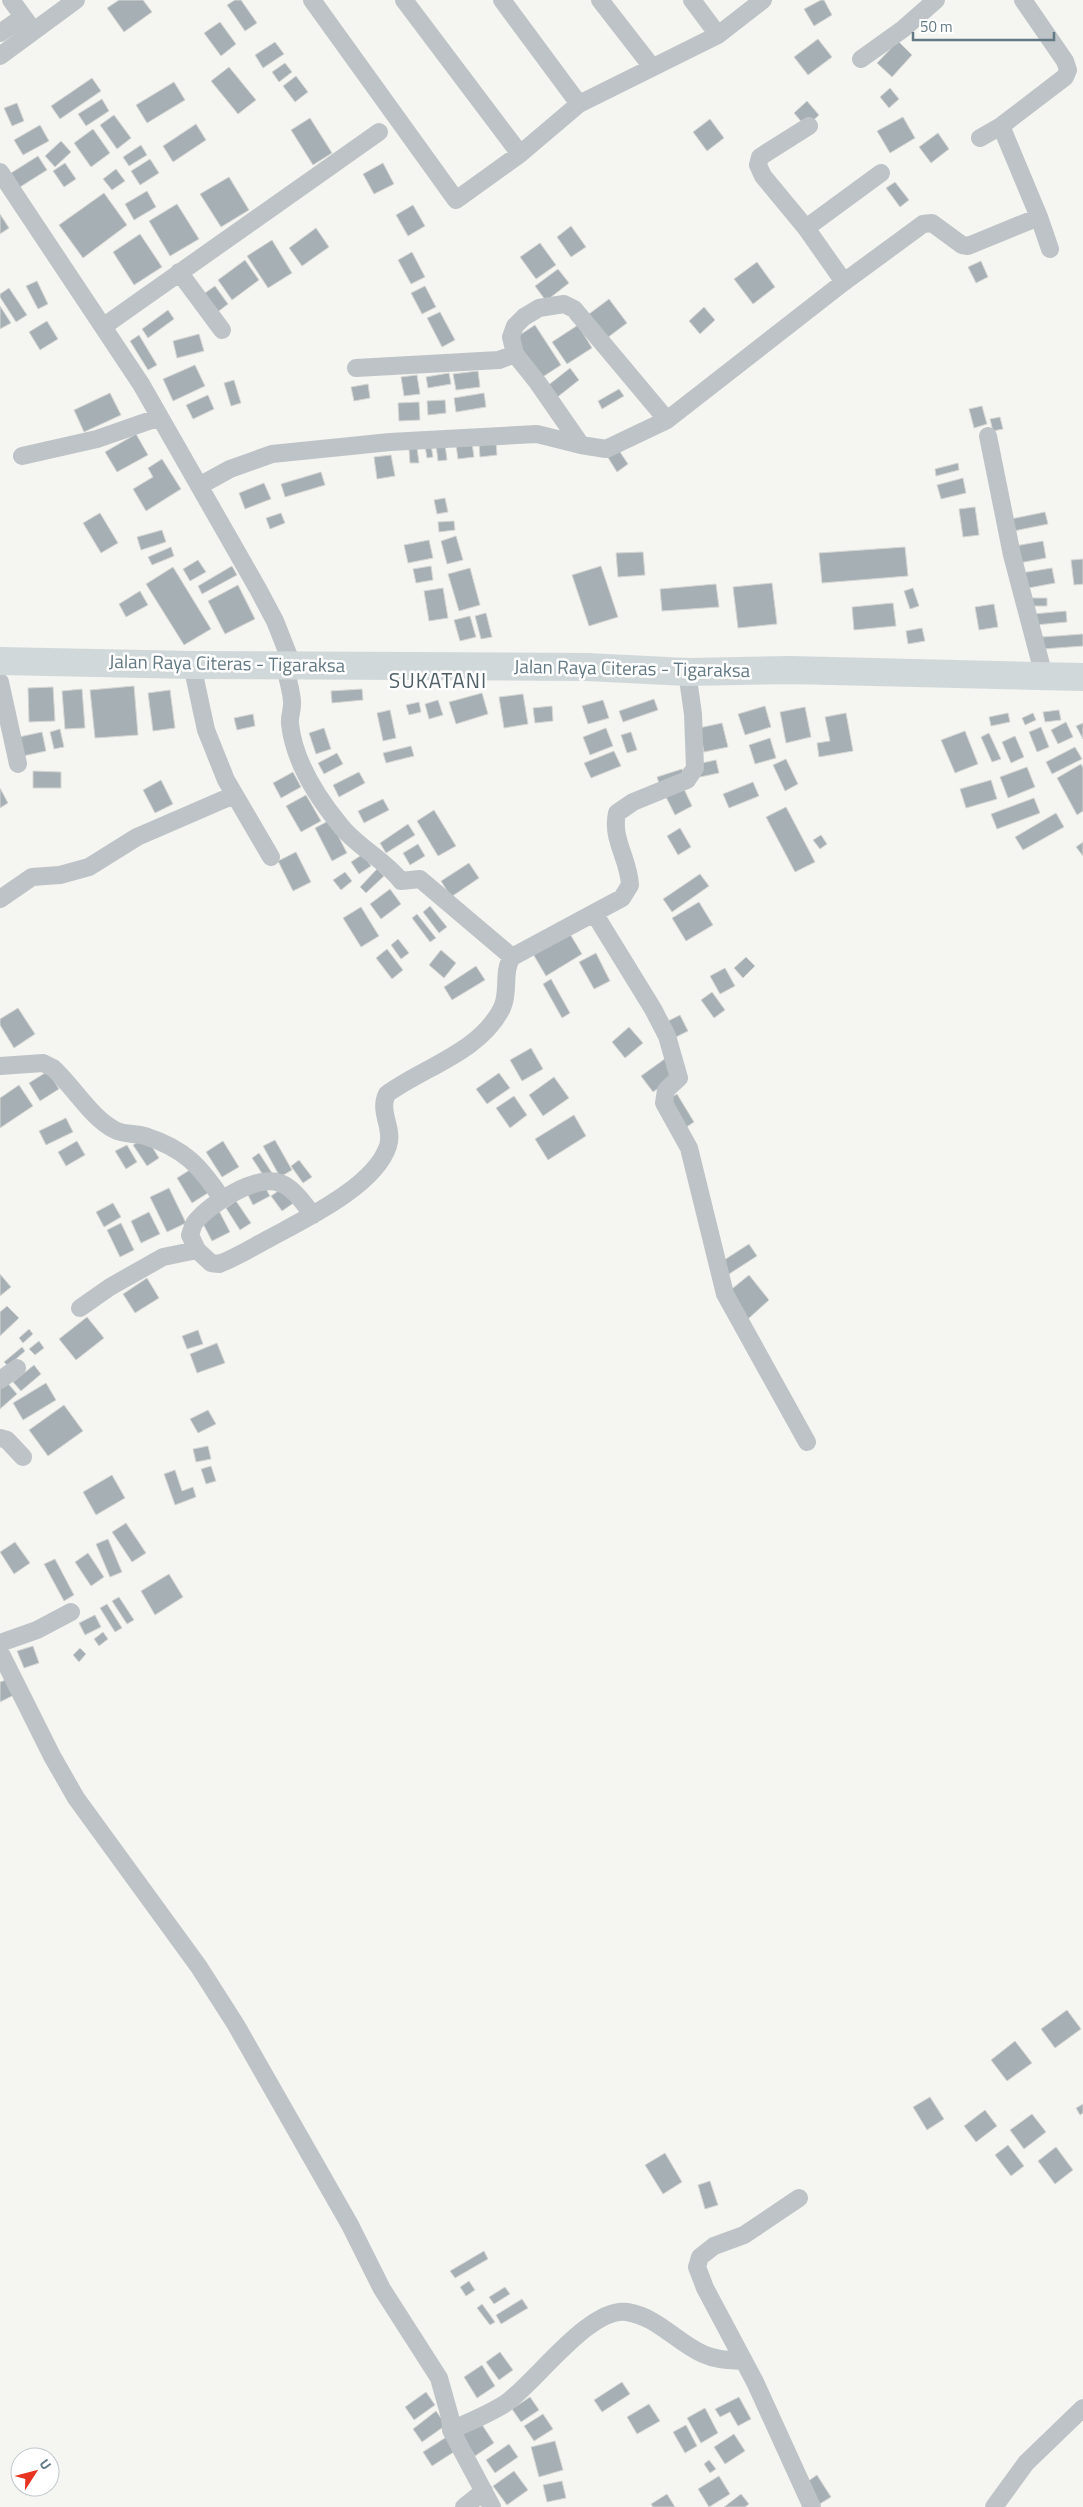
<svg xmlns="http://www.w3.org/2000/svg" width="1083" height="2507" font-family="'Titillium Web',sans-serif">
	<rect width="100%" height="100%" fill="#f5f5f1"/>
	<path fill="#a6b0b4" stroke="#d6d6d4" d="M119,0H143L152,12L124,32L107,8Z
		M235,0H241L257,23L245,31L227,5Z
		M821,0H824L832,15L814,26L804,9Z
		M220,22L236,44L221,56L204,33Z
		M818,39L832,57L808,75L794,57Z
		M898,41L912,55L892,77L877,63Z
		M275,42L284,54L263,68L255,55Z
		M285,63L292,72L279,82L272,72Z
		M229,67L256,100L238,114L211,81Z
		M296,76L308,92L295,102L283,86Z
		M92,78L101,91L60,119L51,106Z
		M174,82L185,100L147,123L136,105Z
		M890,88L899,99L889,108L880,97Z
		M102,99L109,111L86,126L78,114Z
		M807,101L819,115L806,127L794,113Z
		M17,103L24,121L12,126L4,108Z
		M114,115L131,138L117,149L100,125Z
		M903,117L915,138L890,153L877,131Z
		M310,118L332,153L313,165L291,130Z
		M710,119L724,138L707,151L693,132Z
		M196,124L206,140L173,162L163,146Z
		M40,125L49,141L23,155L14,140Z
		M93,129L110,153L91,167L74,143Z
		M938,133L949,149L931,163L919,147Z
		M61,141L71,152L55,167L45,156Z
		M141,145L147,155L129,166L123,157Z
		M38,156L47,170L20,187L11,173Z
		M150,159L159,173L140,185L131,171Z
		M65,163L76,179L64,187L53,171Z
		M383,163L394,184L374,194L363,174Z
		M116,169L125,181L112,190L103,179Z
		M229,177L249,210L221,227L200,194Z
		M895,182L909,200L900,207L886,188Z
		M147,191L156,207L134,220L125,204Z
		M104,193L127,225L83,258L59,225Z
		M177,204L199,239L170,256L149,221Z
		M413,205L425,226L408,236L396,215Z
		M0,214L9,228L0,234Z
		M571,226L586,247L571,257L557,237Z
		M316,228L329,247L302,266L289,248Z
		M140,234L162,267L134,285L113,252Z
		M272,240L292,273L268,288L247,256Z
		M540,243L556,265L536,279L520,257Z
		M412,252L425,277L411,284L398,260Z
		M245,260L259,280L232,300L218,280Z
		M981,261L988,277L976,283L968,267Z
		M757,262L775,287L753,304L734,279Z
		M558,269L569,283L546,301L535,286Z
		M37,281L48,304L38,309L26,286Z
		M215,286L228,304L215,314L202,295Z
		M425,286L436,307L422,314L411,293Z
		M9,288L27,315L16,322L0,297V294Z
		M609,299L627,323L607,338L589,314Z
		M0,306L11,323L0,329Z
		M704,307L715,320L700,334L689,321Z
		M168,310L174,319L148,338L142,329Z
		M440,312L455,340L442,347L427,318Z
		M47,321L58,339L40,350L29,332Z
		M535,325L561,365L541,378L515,338Z
		M578,325L592,348L567,364L552,342Z
		M199,334L204,351L177,358L173,341Z
		M139,335L157,365L148,370L130,341Z
		M195,365L205,386L173,401L163,379Z
		M570,368L579,380L555,399L546,387Z
		M478,371L480,387L456,390L453,374Z
		M449,373L451,384L428,388L426,377Z
		M417,375L420,394L404,396L401,377Z
		M234,380L241,403L231,406L224,383Z
		M368,384L370,398L354,401L351,387Z
		M619,389L624,396L602,409L598,401Z
		M110,393L121,415L84,432L74,410Z
		M484,393L486,407L456,412L454,398Z
		M208,395L214,409L193,419L186,405Z
		M445,400L446,413L428,415L427,401Z
		M419,402L420,420L399,421L398,403Z
		M982,406L987,424L974,428L969,409Z
		M1000,417L1003,429L993,431L990,419Z
		M136,434L148,455L117,472L105,452Z
		M496,442L497,455L480,457L479,444Z
		M472,443L474,457L458,459L456,445Z
		M445,444L447,460L438,461L436,445Z
		M431,445L433,457L427,458L425,446Z
		M417,448L419,463H410L409,449Z
		M618,449L628,464L617,472L607,456Z
		M391,455L395,476L377,479L374,457Z
		M162,459L181,489L146,511L133,489L153,477L148,468Z
		M958,463L959,470L936,476L935,469Z
		M321,472L325,485L285,497L281,484Z
		M963,478L966,493L941,499L937,485Z
		M264,483L271,499L245,509L239,493Z
		M445,498L448,512L437,514L434,500Z
		M975,507L979,535L963,537L959,509Z
		M1045,512L1048,524L1014,531L1011,519Z
		M100,513L118,543L101,553L83,523Z
		M281,513L285,523L270,529L266,518Z
		M454,521L455,530L439,532L438,522Z
		M162,530L166,542L141,550L137,537Z
		M456,536L463,560L447,564L441,541Z
		M429,540L433,558L408,563L404,545Z
		M1043,541L1046,558L1019,563L1015,546Z
		M171,547L174,556L152,565L148,557Z
		M905,547L908,576L822,583L819,553Z
		M643,552L645,575L618,577L616,553Z
		M1083,559V584L1074,585L1071,560Z
		M198,560L206,572L190,581L183,569Z
		M232,566L237,575L202,594L198,586Z
		M431,566L433,580L416,583L413,569Z
		M601,566L618,617L589,626L572,575Z
		M173,567L211,629L184,645L146,584Z
		M470,568L480,605L459,611L448,574Z
		M1052,568L1055,583L1023,589L1021,573Z
		M772,583L777,624L738,628L733,587Z
		M716,584L719,607L662,611L660,589Z
		M238,585L255,619L225,634L208,601Z
		M443,588L448,618L429,621L424,591Z
		M913,588L919,606L910,609L904,591Z
		M140,591L148,605L126,617L119,604Z
		M1029,598H1047V606H1029Z
		M893,603L896,626L854,630L852,607Z
		M994,604L998,627L979,630L975,607Z
		M1066,611L1067,622L1035,625L1033,614Z
		M486,613L492,637L481,639L475,616Z
		M470,616L476,637L460,641L454,620Z
		M922,628L925,641L908,644L906,631Z
		M1083,634V646L1043,649L1042,637Z
		M134,686L138,735L95,738L90,690Z
		M53,687L55,721L29,722L28,688Z
		M82,689L85,728L65,729L62,691Z
		M362,689L363,700L332,703L331,691Z
		M170,690L175,728L153,731L148,693Z
		M482,693L488,714L456,724L449,702Z
		M523,694L528,724L504,728L499,697Z
		M654,699L658,710L623,722L619,711Z
		M438,700L443,715L429,719L425,704Z
		M603,700L609,718L588,724L582,706Z
		M419,702L421,712L409,715L406,705Z
		M552,706L553,721L535,723L533,708Z
		M765,706L771,727L745,735L738,714Z
		M805,707L811,737L786,743L780,712Z
		M390,710L396,738L383,741L377,713Z
		M1059,710L1061,720L1045,722L1043,712Z
		M846,713L853,751L819,757L817,743L830,741L825,717Z
		M1008,713L1010,722L991,726L989,717Z
		M1033,713L1036,720L1025,725L1022,718Z
		M253,714L255,726L237,730L234,718Z
		M1066,722L1073,737L1058,744L1051,730Z
		M722,723L728,747L704,752L699,728Z
		M1083,723V739L1076,726Z
		M1041,727L1049,747L1037,752L1029,732Z
		M324,728L331,749L316,754L309,733Z
		M606,728L613,746L590,755L583,737Z
		M60,729L64,747L54,749L50,732Z
		M965,731L978,764L955,773L941,740Z
		M42,732L46,751L23,756L19,737Z
		M631,732L637,750L627,753L621,735Z
		M989,733L1001,759L992,762L981,737Z
		M1015,736L1024,757L1011,763L1002,742Z
		M770,738L776,758L755,764L749,745Z
		M411,746L414,756L386,763L383,753Z
		M1075,747L1082,759L1052,774L1046,762Z
		M614,751L621,766L591,778L584,763Z
		M337,753L343,764L324,774L318,763Z
		M786,759L798,784L785,791L773,765Z
		M716,760L719,773L700,777L697,764Z
		M1081,764L1083,768V811L1077,815L1057,778Z
		M1027,767L1035,787L1008,798L1000,777Z
		M682,769L685,778L660,786L657,777Z
		M33,771L61,772V788H33Z
		M293,772L301,787L281,798L273,783Z
		M359,772L365,783L339,797L333,785Z
		M161,780L173,804L155,813L143,790Z
		M991,780L997,799L966,808L960,789Z
		M753,782L759,796L729,808L723,794Z
		M0,788L8,803L0,808Z
		M684,789L692,806L675,815L666,797Z
		M306,795L321,821L301,832L286,806Z
		M1034,798L1040,813L997,829L991,814Z
		M383,799L389,810L364,823L358,811Z
		M786,807L815,862L795,872L766,817Z
		M434,810L456,846L438,856L417,821Z
		M1056,813L1064,827L1023,850L1015,837Z
		M330,820L347,853L332,861L315,828Z
		M408,824L415,835L386,853L380,843Z
		M680,828L691,847L678,855L667,836Z
		M821,835L827,844L820,849L813,840Z
		M1083,842V856L1076,847Z
		M418,844L425,856L410,865L403,853Z
		M296,852L311,882L293,891L278,861Z
		M363,854L371,866L359,874L351,862Z
		M469,863L479,878L451,897L441,881Z
		M377,869L384,876L366,893L360,887Z
		M345,872L352,881L341,890L333,880Z
		M700,874L709,886L672,912L663,899Z
		M390,889L401,904L381,919L370,904Z
		M699,902L713,925L686,941L672,918Z
		M430,906L447,927L439,933L423,912Z
		M361,907L379,936L361,947L343,918Z
		M417,914L436,938L430,942L412,918Z
		M570,934L582,954L546,976L533,954Z
		M398,939L409,953L401,959L391,945Z
		M387,949L403,970L392,979L376,958Z
		M441,950L456,963L444,978L429,965Z
		M596,953L610,981L594,989L579,962Z
		M746,957L755,966L743,978L734,968Z
		M476,966L485,980L452,1000L444,987Z
		M725,968L735,986L720,994L710,976Z
		M551,979L570,1013L562,1018L543,984Z
		M712,992L725,1010L714,1018L701,1000Z
		M18,1008L35,1034L14,1048L0,1025V1019Z
		M680,1015L688,1031L670,1040L662,1024Z
		M629,1027L643,1043L625,1058L612,1042Z
		M531,1048L543,1069L522,1081L510,1060Z
		M666,1058L677,1074L653,1092L641,1076Z
		M48,1071L59,1089L40,1101L29,1083Z
		M499,1073L510,1088L487,1104L476,1089Z
		M554,1077L569,1098L543,1116L529,1095Z
		M19,1085L33,1106L0,1128V1098Z
		M677,1094L694,1122L682,1130L665,1101Z
		M514,1096L527,1115L510,1128L496,1108Z
		M574,1115L586,1136L548,1160L535,1139Z
		M66,1118L73,1132L46,1145L39,1131Z
		M146,1137L159,1158L147,1166L133,1145Z
		M275,1140L292,1170L280,1177L263,1146Z
		M77,1141L85,1155L66,1166L58,1152Z
		M223,1141L239,1167L222,1177L206,1152Z
		M127,1145L137,1162L126,1169L115,1151Z
		M259,1153L272,1173L265,1178L252,1158Z
		M299,1160L312,1177L303,1183L291,1166Z
		M196,1166L211,1191L192,1203L177,1178Z
		M262,1182L270,1196L253,1205L246,1191Z
		M284,1187L295,1202L282,1211L271,1196Z
		M169,1188L186,1223L167,1232L150,1197Z
		M236,1201L251,1223L240,1230L226,1208Z
		M113,1203L121,1217L104,1227L96,1212Z
		M218,1209L230,1232L212,1241L200,1218Z
		M149,1212L160,1234L141,1243L131,1221Z
		M121,1223L134,1250L120,1257L107,1230Z
		M749,1244L757,1256L726,1276L718,1264Z
		M0,1274L11,1287L0,1296Z
		M749,1275L769,1300L748,1319L727,1293Z
		M147,1278L159,1298L135,1313L123,1294Z
		M7,1306L19,1318L0,1336V1312Z
		M87,1317L104,1338L76,1360L59,1339Z
		M29,1329L33,1334L23,1343L19,1338Z
		M198,1330L203,1344L187,1349L182,1336Z
		M39,1341L44,1348L35,1355L29,1349Z
		M217,1343L225,1363L197,1373L190,1354Z
		M22,1347L25,1351L8,1366L4,1362Z
		M34,1365L41,1374L21,1391L13,1382Z
		M5,1380L17,1394L0,1409V1385Z
		M46,1383L56,1400L23,1420L13,1403Z
		M64,1405L83,1431L48,1456L29,1430Z
		M208,1410L216,1424L198,1433L190,1419Z
		M208,1446L211,1459L196,1462L193,1449Z
		M211,1466L216,1481L206,1484L201,1469Z
		M175,1470L182,1491L193,1487L196,1497L175,1505L164,1474Z
		M112,1475L125,1498L96,1515L83,1492Z
		M126,1523L146,1553L132,1562L112,1532Z
		M108,1539L122,1572L110,1577L96,1544Z
		M15,1542L30,1563L14,1574L0,1552Z
		M88,1553L104,1577L91,1586L75,1562Z
		M55,1559L74,1595L64,1601L44,1564Z
		M169,1574L183,1597L155,1615L141,1591Z
		M119,1597L134,1620L127,1624L112,1601Z
		M107,1604L122,1628L115,1632L100,1608Z
		M95,1615L101,1627L85,1635L79,1623Z
		M103,1632L108,1639L99,1646L94,1639Z
		M33,1646L39,1663L24,1668L17,1651Z
		M80,1648L86,1654L79,1662L73,1655Z
		M6,1680L14,1695L0,1702V1682Z
		M1067,2010L1081,2029L1055,2048L1041,2029Z
		M1015,2041L1032,2063L1007,2081L991,2060Z
		M930,2097L944,2119L927,2130L913,2107Z
		M1083,2104V2113L1080,2115L1076,2108Z
		M985,2110L997,2126L976,2142L964,2126Z
		M1032,2114L1046,2132L1024,2149L1010,2130Z
		M1008,2145L1024,2166L1011,2176L995,2155Z
		M1056,2147L1073,2170L1055,2184L1038,2161Z
		M665,2153L682,2182L663,2194L645,2165Z
		M710,2181L718,2205L705,2209L698,2185Z
		M484,2251L488,2259L455,2278L450,2271Z
		M469,2281L475,2290L466,2296L460,2287Z
		M505,2287L510,2294L494,2304L489,2297Z
		M522,2299L528,2308L501,2324L496,2315Z
		M482,2304L495,2322L490,2325L477,2308Z
		M500,2352L513,2370L499,2380L486,2362Z
		M482,2365L495,2386L477,2398L464,2377Z
		M622,2382L630,2394L602,2412L594,2400Z
		M426,2392L435,2405L414,2420L405,2407Z
		M530,2397L539,2410L521,2422L512,2409Z
		M739,2397L751,2419L738,2426L730,2412L720,2417L715,2409Z
		M649,2404L660,2421L637,2434L627,2417Z
		M705,2408L718,2433L701,2443L687,2418Z
		M436,2411L446,2425L422,2442L413,2429Z
		M543,2414L553,2429L534,2441L524,2426Z
		M479,2420L494,2443L475,2456L460,2433Z
		M686,2425L697,2446L685,2453L673,2432Z
		M734,2434L745,2451L725,2464L714,2447Z
		M448,2436L457,2450L432,2466L423,2452Z
		M555,2441L563,2470L539,2477L531,2447Z
		M509,2444L518,2457L495,2473L486,2460Z
		M709,2460L716,2469L710,2473L704,2464Z
		M514,2471L528,2490L507,2505L493,2486Z
		M817,2475L831,2497L818,2505L804,2484Z
		M719,2476L730,2494L709,2507L698,2489Z
		M562,2481L566,2498L547,2502L543,2485Z
		M667,2494L675,2507H653L651,2504Z
		M741,2494L749,2504L745,2507H724Z"/>
	<g fill="none" stroke-linecap="round" stroke-linejoin="round">
		<path stroke="#bdc3c6" stroke-width="18" d="M11,0L33,30
			M312,0L456,200L520,154L579,104L718,35L763,0
			M404,0L520,154
			M502,0L579,104
			M600,0L652,67
			M692,0L718,35
			M0,33L23,17
			M0,56L76,0
			M861,59L903,29L936,0
			M809,126L760,157L758,165L763,176L806,228L844,282
			M980,138L1001,126L1065,77L1068,70L1065,61L1023,0
			M0,172L141,384L258,589L275,621L292,664
			M1039,217L1050,249
			M806,228L881,173
			M179,272L222,330
			M104,326L379,132
			M356,368L499,360L515,354
			M988,436L1012,555L1044,676
			M581,445L538,383L515,354L511,337L515,326L524,317L539,308L564,304L574,309L667,420
			M22,456L97,439L160,417
			M199,486L230,469L272,454L390,442L537,434L581,445L606,449L667,420L844,282L923,224L932,223L962,245L968,246L1039,217L1001,126
			M284,664C287,676 291,689 292,701C293,709 289,716 290,724C294,760 317,797 340,825C357,847 384,859 401,881L420,879L512,957
			M192,665L206,730L226,780L271,857
			M687,672L693,714L695,768L687,780L633,802L617,813C611,839 629,859 630,885L622,898L594,913L653,1009L667,1036L679,1078L666,1090L664,1103L689,1148L725,1294L807,1442
			M0,682L18,764
			M0,899L32,877L60,875L89,867L137,837L234,795
			M0,1066L43,1063L53,1068C73,1086 92,1119 115,1130C125,1135 135,1133 145,1136C185,1149 200,1166 222,1199
			M197,1250L190,1235C192,1230 193,1224 196,1221C211,1203 257,1174 280,1183C294,1188 304,1204 313,1215
			M80,1308L110,1287L163,1257L197,1250L211,1263L219,1264C237,1257 253,1247 270,1238C305,1219 375,1186 388,1146C394,1128 378,1112 387,1094C424,1067 480,1052 502,1008C510,991 502,972 512,957L594,913
			M0,1380L17,1368
			M0,1438L7,1440L23,1457
			M0,1643L37,1630L71,1612
			M0,1652L52,1756L76,1798L199,1967L236,2025L350,2225L382,2289L439,2378L450,2417L451,2430L492,2507
			M799,2198L744,2235L714,2246L700,2257L697,2267L705,2288L755,2382L812,2507
			M451,2430C469,2422 489,2414 506,2403C536,2382 590,2306 627,2312C658,2317 676,2342 703,2354C716,2360 729,2360 744,2361
			M464,2507L484,2491
			M994,2507L1026,2463L1083,2408"/>
		<path stroke="#d1d8da" stroke-width="28" d="M0,661L192,665L587,667L687,672L790,670L1083,677"/>
	</g>
	<g text-anchor="middle" stroke-width="5" stroke-linejoin="round" paint-order="stroke">
		<g font-size="19" fill="#637983" stroke="#fff">
			<text transform="translate(227 663) rotate(1)" y="7">Jalan Raya Citeras - Tigaraksa</text>
			<text transform="translate(632 668) rotate(1)" y="7">Jalan Raya Citeras - Tigaraksa</text>
		</g>
		<g font-size="21" letter-spacing="1" fill="#516168" stroke="#fff">
			<text x="438" y="688">SUKATANI</text>
		</g>
	</g>
	<g transform="translate(35 2472) rotate(54)"><circle r="24" fill="#ffffff" stroke="#c1c9cd"/>
	<path d="M0-4L9 19L0 12L-9 19Z" fill="#e63420"/>
	<text y="-8" font-size="14" font-weight="bold" text-anchor="middle" fill="#637983">U</text>
	</g>
	<path d="M913 32v8h141v-8" fill="none" stroke="#637983" stroke-width="2.5"/>
	<text x="920" y="32" font-size="15" fill="#637983" stroke="#ffffff" stroke-width="4" paint-order="stroke">50 m</text>
</svg>
